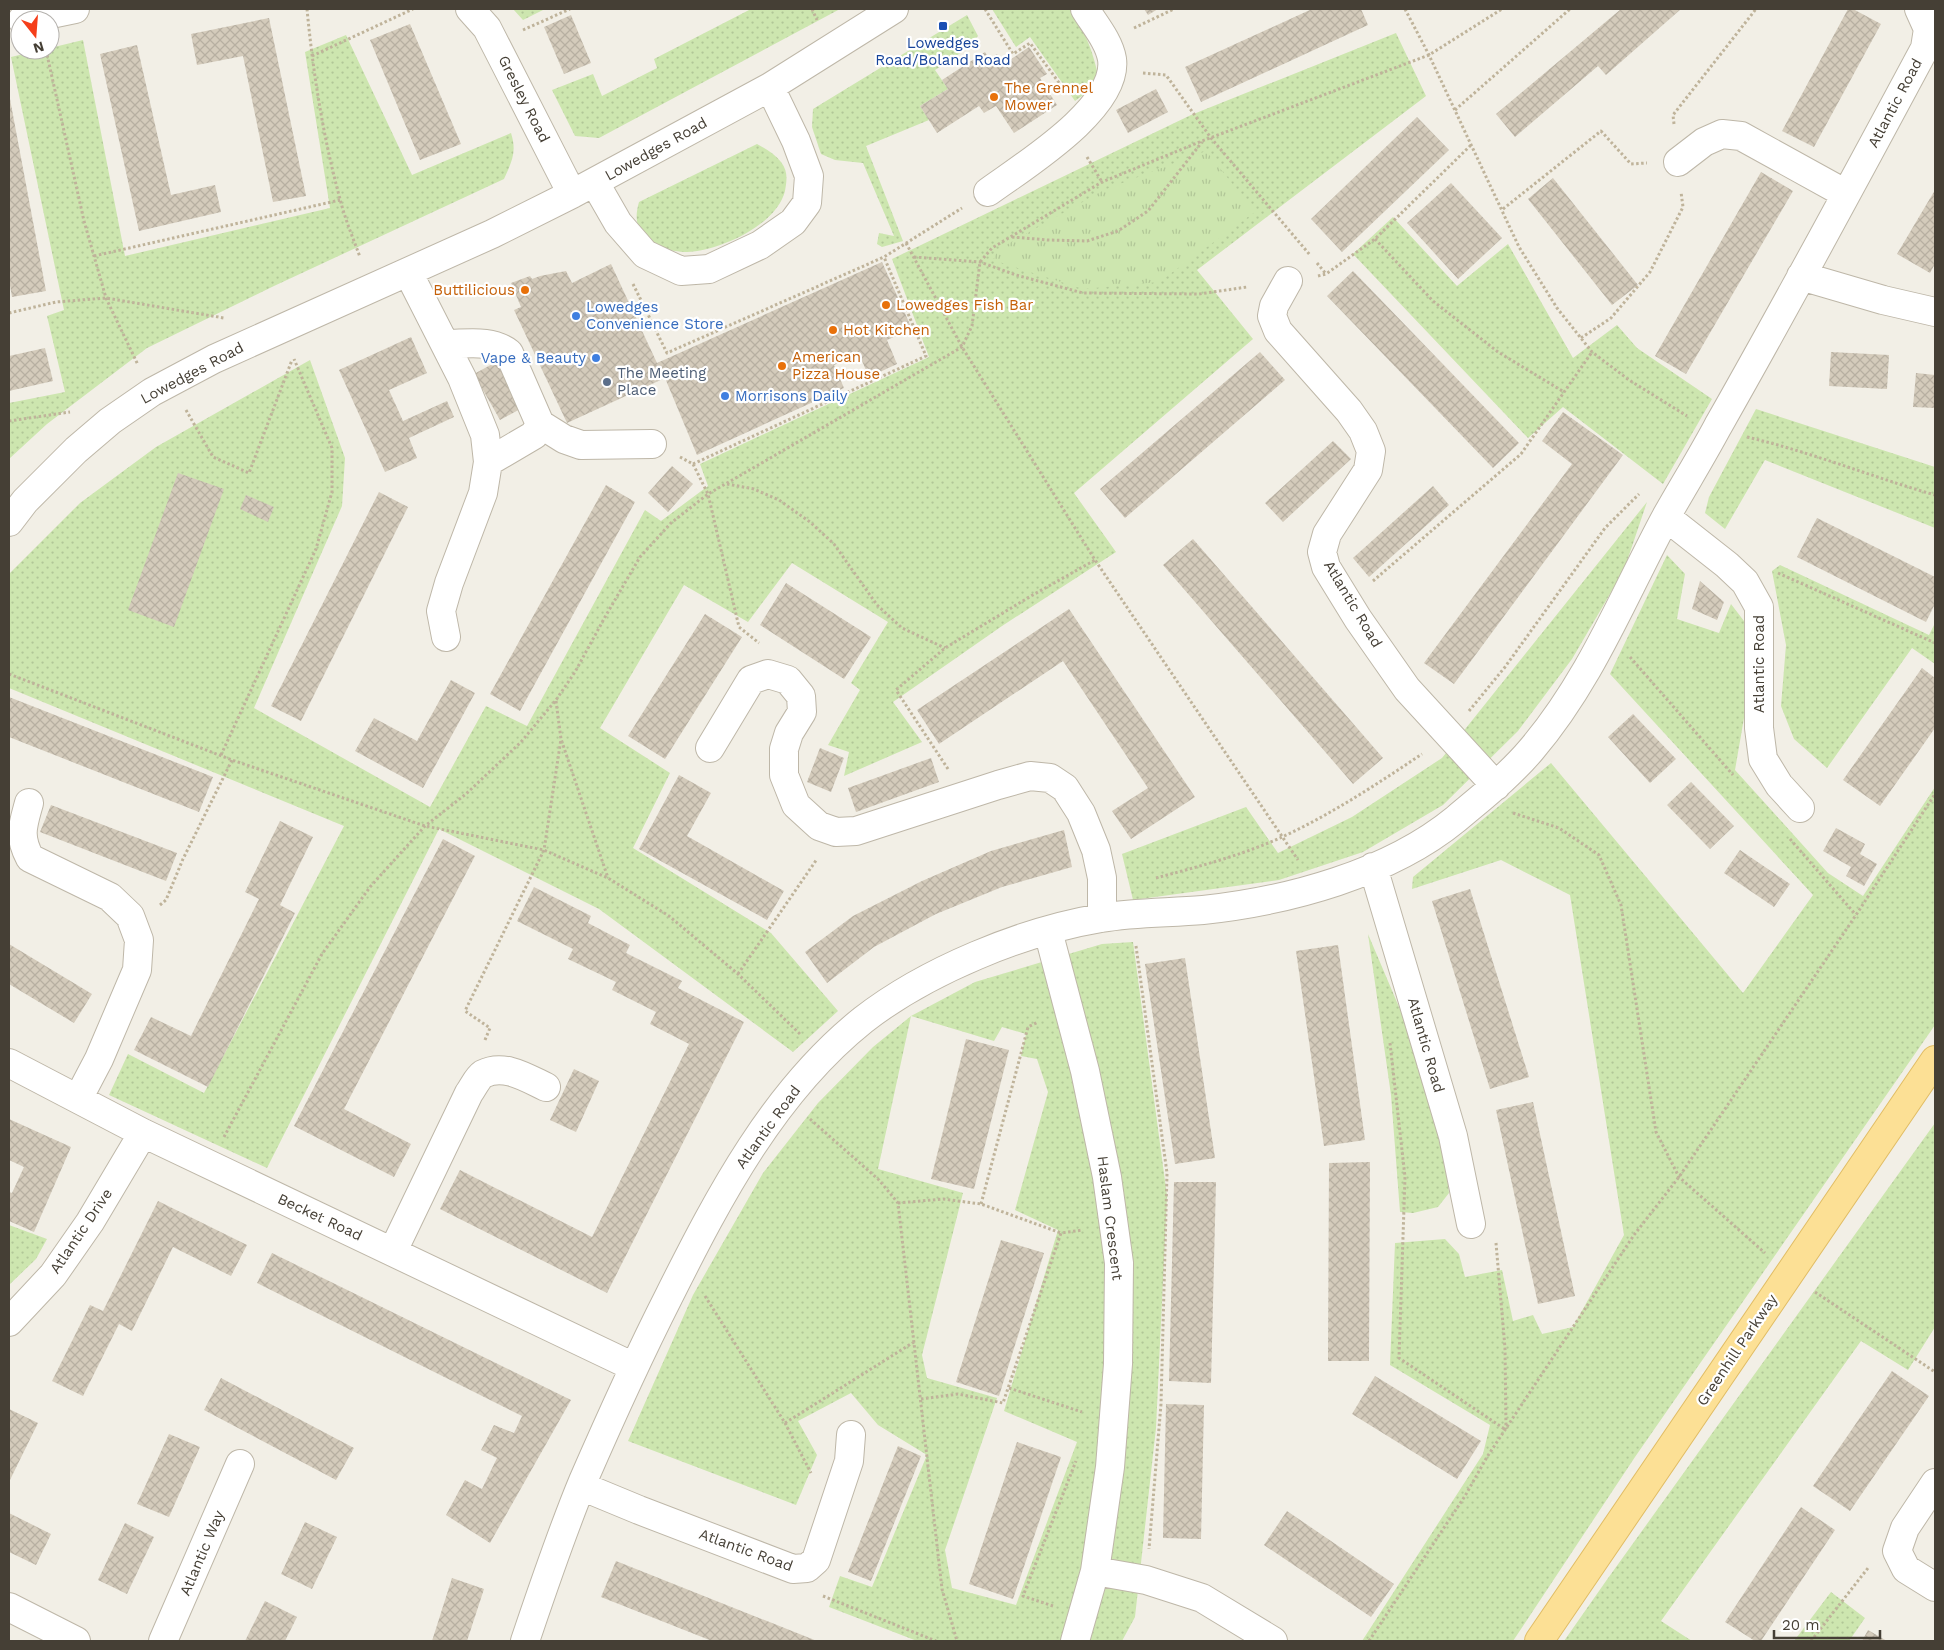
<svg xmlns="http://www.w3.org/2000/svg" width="1944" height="1650" font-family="'Work Sans',sans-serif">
	<defs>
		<pattern id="grass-dots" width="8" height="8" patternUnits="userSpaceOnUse" patternTransform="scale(1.25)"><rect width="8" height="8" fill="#cde6af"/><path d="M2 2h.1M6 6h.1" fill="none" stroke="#b1c697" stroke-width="1.8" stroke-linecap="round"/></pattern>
		<pattern id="park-tufts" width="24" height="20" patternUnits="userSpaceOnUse" patternTransform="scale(1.25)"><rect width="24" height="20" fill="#cde6af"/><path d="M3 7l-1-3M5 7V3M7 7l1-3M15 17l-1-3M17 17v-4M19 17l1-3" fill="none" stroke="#b1c697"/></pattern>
		<pattern id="building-cross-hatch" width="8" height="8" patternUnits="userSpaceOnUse" patternTransform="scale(1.25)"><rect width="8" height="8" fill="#d4cbbb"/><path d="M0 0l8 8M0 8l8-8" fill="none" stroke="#b7afa1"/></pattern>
	</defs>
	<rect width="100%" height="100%" fill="#f2efe6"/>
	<path fill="url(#grass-dots)" fill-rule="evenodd" d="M513,9H545L523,20Z
		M751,9H840L599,138L575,136L552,90L593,74L602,96L657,68L654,59Z
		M992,9H1070C1085,32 1092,48 1098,75L1090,90L1075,101L1030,37L1016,47Z
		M967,15L978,36L959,54L935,70L948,89L920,106L929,120L866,146L903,241L882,247L877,244L879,233L894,236L863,163L835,160L821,154L812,127L813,109Z
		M1396,33L1426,96L1197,270L1253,339L1074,493L1116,552L1002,626L893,702L922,742L844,776L849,752L828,745L860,690L851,683L888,622L792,563L748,622L684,585L600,728L670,773L633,848L771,933L838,1011L793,1052L599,909L439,829L267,1168L109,1095L128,1054L204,1093L344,826L9,688V574L80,503L156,447L310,360L345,458L342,506L254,708L430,807L486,706L527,726L645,510L661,521L708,486L700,464L929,357L892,259L1191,115Z
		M346,35L412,175L511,133C517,152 512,161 504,179L274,286L147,348L47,424L9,459V403L65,392L47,316L64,310L11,57L40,50H50V48L83,40L125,256L330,208L305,52Z
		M757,144C766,149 775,154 781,162C788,171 787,180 785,191C777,225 719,251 687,252C679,252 668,250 660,248C656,246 652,242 648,239C635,229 635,216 639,202Z
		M1393,217L1457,286L1508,244L1573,358L1617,325L1637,348L1712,399L1663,484L1563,407L1528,438L1353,254Z
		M1756,409L1935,467V528L1765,460L1725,529L1705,513L1709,497Z
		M1647,502L1624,570L1572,659L1518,731L1443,805L1363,852L1279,880L1133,900L1122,854L1246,807L1278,853L1352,817L1442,758Z
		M1667,555L1685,574L1677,619L1719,633L1731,604L1744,621V718L1735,770L1828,873L1863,896L1935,787V1025L1635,1457L1513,1641H1362L1483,1454L1490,1425L1390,1365L1395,1243L1445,1239L1459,1254L1465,1277L1502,1270L1513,1321L1533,1315L1542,1334L1573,1327L1624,1235L1570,895L1501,860L1412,889L1413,877L1551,763L1743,993L1813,895L1610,674Z
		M1780,565L1929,635L1935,623V664L1912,648L1827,768L1794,739L1781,706L1786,645L1772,571Z
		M1368,934L1402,1014L1445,1159L1449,1193L1438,1207L1413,1213L1400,1212L1391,1095Z
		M1133,942L1167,1196L1156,1428L1135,1617L1122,1641H917L829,1607L840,1576L872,1587L927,1455L878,1425L851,1393L798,1421L817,1455L796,1505L628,1441L693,1295L763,1173L818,1103L873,1047L911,1016L975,982L1102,944ZM911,1016L994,1041L1002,1027L1026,1034L1021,1056L1037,1059L1048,1092L1015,1210L1058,1230L1004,1411L1077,1442L1016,1605L952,1588L945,1550L997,1398L927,1378L922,1355L963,1193L878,1169Z
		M1935,1123V1327L1908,1370L1861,1341L1661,1621L1692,1641H1564L1606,1581Z
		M9,1225L47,1239L36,1259L9,1285Z
		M1831,1592L1865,1618L1849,1641H1794Z"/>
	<path fill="url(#park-tufts)" d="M1206,151L1255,212L1159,282L1083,289L993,260L997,252L1008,244L1104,190Z"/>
	<path fill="url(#building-cross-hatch)" d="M1144,9H1158L1148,15Z
		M1312,9H1361L1368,25L1201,102L1185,67Z
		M1621,9H1681L1606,75L1598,66L1515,137L1496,114Z
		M1848,9H1853L1881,24L1814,147L1782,131Z
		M571,15L591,63L564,74L544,27Z
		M269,18L306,196L273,202L243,56L197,65L191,34Z
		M410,24L461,144L420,160L370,40Z
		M137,45L171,195L215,185L221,212L139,231L100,54Z
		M1029,47L1047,74L1040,78L1057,105L1014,133L996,106L984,113L979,106L937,133L920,106L948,89L942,80L985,52L989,59L997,54L1004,64Z
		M1156,89L1168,112L1128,133L1116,110Z
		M10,99L46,291L12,297L9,280Z
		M1417,117L1449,150L1342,252L1311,219Z
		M1761,172L1793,191L1686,374L1655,356Z
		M1553,178L1638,285L1612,305L1528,199Z
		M1451,183L1502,238L1458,279L1407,223Z
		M1935,190V264L1930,273L1897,254Z
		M882,262L912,329L887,340L897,364L869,377L859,354L834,365L844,388L697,455L665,378L567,423L514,310L521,307L511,283L530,276L532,279L540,276L566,271L572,283L611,264L657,363Z
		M1353,271L1519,443L1493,468L1327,296Z
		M411,337L427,373L389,390L403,421L447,401L454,417L409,438L417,458L385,472L339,370Z
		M45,348L53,381L9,391V356Z
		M1260,352L1285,380L1125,518L1100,489Z
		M1831,352L1889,355L1887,389L1829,386Z
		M496,362L522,408L500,420L474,374Z
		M1916,373L1935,375V408L1913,407Z
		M1563,412L1623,455L1454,684L1424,663L1572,464L1542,441Z
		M1333,441L1351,459L1283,522L1265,503Z
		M672,466L693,484L668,512L648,493Z
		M178,473L224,489L174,627L128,610Z
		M606,485L635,502L520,711L490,694Z
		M1433,486L1449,505L1369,577L1353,558Z
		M379,492L408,507L301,721L271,706Z
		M246,495L274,507L268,522L240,509Z
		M1817,518L1935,577V604L1926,622L1797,557Z
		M1193,539L1383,758L1353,784L1163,565Z
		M1700,581L1724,602L1717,620L1692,609Z
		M786,583L871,637L844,679L760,625Z
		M1069,609L1195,797L1131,839L1112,811L1148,788L1063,661L939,744L917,710Z
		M705,614L742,637L665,759L628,736Z
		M1922,668L1935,678V728L1880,806L1843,780Z
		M451,680L475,693L423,788L355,751L374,718L417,741Z
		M9,697L213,777L199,812L9,737Z
		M1633,714L1676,759L1650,783L1608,737Z
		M820,748L844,758L831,792L807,782Z
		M931,758L939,782L856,812L848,788Z
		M679,775L711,793L687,836L784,891L767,920L639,849Z
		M1691,782L1734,826L1710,849L1667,805Z
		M51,805L177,853L166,881L40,832Z
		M280,821L313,837L280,905L295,913L208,1087L134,1050L151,1017L191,1036L259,899L245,892Z
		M1836,828L1865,844L1860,854L1877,864L1864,886L1846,876L1851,867L1823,851Z
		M1064,830L1072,867L1002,887L936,914L874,947L827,983L805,952L853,916L922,881L991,851Z
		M443,839L475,856L344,1109L411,1144L394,1177L294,1126Z
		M1740,850L1790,884L1774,907L1724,873Z
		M534,887L591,916L588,923L630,945L626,953L682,981L678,988L744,1022L607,1293L440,1209L460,1170L592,1237L689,1044L650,1024L656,1012L612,990L616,982L568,959L573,949L517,921Z
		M1470,889L1529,1077L1490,1089L1432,901Z
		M9,944L92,994L74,1023L9,984Z
		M1338,945L1365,1140L1324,1146L1296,951Z
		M1185,958L1215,1158L1175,1164L1145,964Z
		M966,1039L1009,1050L974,1189L931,1179Z
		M574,1069L599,1081L576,1132L550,1120Z
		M1533,1102L1575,1296L1538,1304L1496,1110Z
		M9,1119L71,1147L34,1232L9,1221V1192L12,1193L24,1167L9,1160Z
		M1370,1162L1369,1361H1328L1329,1163Z
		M1174,1182H1216L1211,1383L1169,1381Z
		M158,1201L247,1245L231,1276L173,1247L132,1331L119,1324L83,1396L52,1381L90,1305L103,1311Z
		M1001,1240L1044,1253L999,1396L956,1382Z
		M272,1253L571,1400L490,1543L446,1515L465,1480L482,1489L497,1458L481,1450L494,1425L514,1433L522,1416L257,1283Z
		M1892,1371L1929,1396L1850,1511L1813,1486Z
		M1375,1376L1481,1441L1457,1479L1352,1414Z
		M221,1378L354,1448L336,1480L204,1410Z
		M1166,1404L1204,1405L1201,1539L1163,1538Z
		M9,1409L38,1423L9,1482Z
		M169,1434L200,1447L169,1517L137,1504Z
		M1017,1442L1061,1457L1013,1599L969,1584Z
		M898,1446L921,1456L871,1581L848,1572Z
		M1801,1507L1835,1530L1761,1641H1755L1725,1622Z
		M1287,1511L1394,1584L1371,1617L1264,1545Z
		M9,1513L51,1534L36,1565L9,1552Z
		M305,1522L337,1537L312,1589L281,1574Z
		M125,1523L154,1537L127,1594L98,1580Z
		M616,1561L817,1641H712L601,1597Z
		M452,1578L484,1589L467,1641H432Z
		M265,1601L297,1617L285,1641H245Z
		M1868,1630L1887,1641H1862Z"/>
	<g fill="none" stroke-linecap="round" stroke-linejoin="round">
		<g stroke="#beb7a8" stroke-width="30">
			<path id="minor" d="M470,9L487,28L572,194
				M22,20L75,9
				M1678,162L1704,142L1722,134L1741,136L1846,194
				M595,183L618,223L645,254L681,271L709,269L760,245L793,222L807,203L809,176L796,141L770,87
				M988,192C1022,167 1119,108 1112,59C1109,41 1094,24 1085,9
				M408,272L462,378L485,435L488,462L483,493L449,583L441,611L446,637
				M1801,276L1883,300L1935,312
				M1288,281L1274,306L1272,316L1278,331L1349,411L1363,431L1371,451L1368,470L1327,534L1322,552L1326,567L1358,619L1407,689L1496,786
				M446,344C467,344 491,339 509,353L540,424L534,435L488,462
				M540,424L564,439L581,445L652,444
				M1666,517L1727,565L1745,582L1759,607V728L1763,759L1779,785L1800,808
				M9,522L25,501L76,450L110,421L152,392L214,359L492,234L572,194L770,87L894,9
				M710,748L751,680L768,674L788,680L801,696L802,712L789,733L784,749V775L796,805L819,826L836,832L856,831L998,785L1030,776L1050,778L1065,788L1081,813L1096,850L1102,878V918
				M29,803C23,825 18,836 30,858L110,897L130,916L139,940L137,970L99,1059L78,1099
				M1373,867L1453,1136L1471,1224
				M1048,931L1085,1071L1107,1177L1119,1263L1118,1364L1110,1467L1095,1571L1075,1641
				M9,1063L143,1133L634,1367
				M393,1251L469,1093C473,1088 477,1078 483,1074C504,1063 527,1078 546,1087
				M9,1322L53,1275L90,1222L143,1133
				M1935,1483L1905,1528L1897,1551L1906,1569L1935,1587
				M581,1486L639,1510L793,1569L807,1568L816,1560L849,1461L851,1435
				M1095,1571L1146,1580L1202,1598L1273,1641
				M9,1607L76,1641
				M163,1641L240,1464
				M525,1641C543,1588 561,1534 583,1481C610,1419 638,1357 669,1296C719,1196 774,1091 863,1020C926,971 1023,931 1101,918C1135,912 1169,913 1203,910C1288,901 1389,874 1456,819C1482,797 1509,776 1531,750C1591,680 1624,594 1667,515C1684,485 1702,456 1718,426C1789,301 1857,175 1925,48L1928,29L1919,9"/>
		</g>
		<g stroke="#e1bd65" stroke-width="30">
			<path id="major" d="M1539,1641L1935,1060"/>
		</g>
		<path stroke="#bfb39a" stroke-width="3" stroke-dasharray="2.5 2.5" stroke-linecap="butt" d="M307,9C313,72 323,137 340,199C345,219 353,238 360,257
			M812,9L817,20
			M985,9L1013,54L1030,43L1065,91
			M1405,9L1429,55L1519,247L1557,308L1592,352L1629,380L1687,416
			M1134,28L1174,9
			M523,30L570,9
			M46,50L84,221L106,298L138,365
			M312,56L413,9
			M1143,73L1166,75L1211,138L1310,255
			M1455,110L1570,9
			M1674,124L1673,115L1756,9
			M1087,157L1102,182
			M1503,209L1601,131L1631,164L1647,163
			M1012,237L1048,240L1087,241L1118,231L1148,211L1202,142
			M1375,239L1433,301L1498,352L1564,392
			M906,243L962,347L1095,560L1298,860
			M94,256L340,200
			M914,257L980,262L1016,275L1083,293L1199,294L1247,287
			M1317,263L1326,274
			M1318,276L1326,274L1375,239L1472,144
			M633,284L667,353L884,257L962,208
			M9,313L56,302L106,298L224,318
			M1581,338L1611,318L1650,272L1683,207L1681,192
			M186,410L213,457L249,473L292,360
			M9,421L70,412
			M1747,437C1811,452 1872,477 1935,495
			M680,457L693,464L708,494L739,627L759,643
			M693,464L926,356L884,257
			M727,484L754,489L779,500L810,522L834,544L877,605L902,628L945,648
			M1778,573L1935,643
			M1373,581L1521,454L1592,352
			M1630,657L1733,775
			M9,674L232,760L425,826L544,850L608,878L669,916L738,974L801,1035
			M556,701L561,739L608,878
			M1469,711L1505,667L1605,528L1639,494
			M221,755L316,549L332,492V448L294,359
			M948,769L896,690L945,648L1031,596L1095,560
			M1513,813L1559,828L1599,855L1621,905L1656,1132L1679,1177L1765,1253
			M1790,839L1856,915
			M1156,878C1197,867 1243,855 1282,837C1332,814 1377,784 1422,754
			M160,905L166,900L183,859L232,760
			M1136,946L1167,1173L1161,1404L1149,1549
			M738,974L817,859
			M485,1040L490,1028L465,1011L544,850L561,739
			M1390,1043L1405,1177L1399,1358L1506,1430
			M810,1119L879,1180L898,1203L942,1589L957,1641
			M224,1137L322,954L370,887L425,826L466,794L521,742L556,700L575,672L605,617L640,557L671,523L708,494L962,347L972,326L980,262L992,248L1102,182L1202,141L1429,55L1502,9
			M898,1203L943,1199L981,1204L1061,1233
			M981,1204L1028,1027L1038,1022
			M1496,1243L1505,1348L1506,1429
			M1815,1292L1935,1372
			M705,1296L785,1423L811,1473
			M1009,1388L1082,1412
			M921,1399L958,1394L1003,1403L1061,1233L1083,1230
			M785,1423L914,1342
			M823,1596L936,1641
			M1053,1606L1023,1596L1076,1461
			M1369,1641L1465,1496L1487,1457L1634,1235L1679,1177L1856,915L1935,794
			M1811,1641L1868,1568"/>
		<use href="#minor" stroke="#fff" stroke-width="28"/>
		<use href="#major" stroke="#fce095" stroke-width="28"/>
	</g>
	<rect fill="#1a4fb4" stroke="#fff" stroke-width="2" x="938" y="21" width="10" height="10" rx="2.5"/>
	<g fill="#e8710a" stroke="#fff" stroke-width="2">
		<circle cx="994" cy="97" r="5"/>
		<circle cx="525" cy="290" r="5"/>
		<circle cx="886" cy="305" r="5"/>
		<circle cx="833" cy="330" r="5"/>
		<circle cx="782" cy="366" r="5"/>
	</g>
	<g fill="#3f7fe0" stroke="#fff" stroke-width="2">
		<circle cx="576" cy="316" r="5"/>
		<circle cx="596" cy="358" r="5"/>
		<circle cx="725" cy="396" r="5"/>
	</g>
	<circle fill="#5c6f8a" stroke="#fff" stroke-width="2" cx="607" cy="382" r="5"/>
	<g text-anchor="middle" stroke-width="4.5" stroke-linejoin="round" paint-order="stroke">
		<g font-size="15" fill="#164399" stroke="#fff">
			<text x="943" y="48">Lowedges<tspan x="943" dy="17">Road/Boland Road</tspan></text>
		</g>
		<g font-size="15" fill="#c56008" stroke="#fff" text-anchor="start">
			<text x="1004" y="93">The Grennel<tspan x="1004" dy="17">Mower</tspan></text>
			<text x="515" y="295" text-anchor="end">Buttilicious</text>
			<text x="896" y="310">Lowedges Fish Bar</text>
			<text x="843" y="335">Hot Kitchen</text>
			<text x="792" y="362">American<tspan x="792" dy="17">Pizza House</tspan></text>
		</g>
		<g font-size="15" fill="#453f35" stroke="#fff">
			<text transform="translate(524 99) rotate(63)" y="5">Gresley Road</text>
			<text transform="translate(1895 103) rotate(-62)" y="5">Atlantic Road</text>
			<text transform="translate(656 149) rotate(-29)" y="5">Lowedges Road</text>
			<text transform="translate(192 373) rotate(-28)" y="5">Lowedges Road</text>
			<text transform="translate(1353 604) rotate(59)" y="5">Atlantic Road</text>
			<text transform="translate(1759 664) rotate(-90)" y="5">Atlantic Road</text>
			<text transform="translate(1426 1045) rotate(74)" y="5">Atlantic Road</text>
			<text transform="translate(768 1127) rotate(-54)" y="5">Atlantic Road</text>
			<text transform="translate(320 1217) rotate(25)" y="5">Becket Road</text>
			<text transform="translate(1110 1218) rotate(83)" y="5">Haslam Crescent</text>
			<text transform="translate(81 1231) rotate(-56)" y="5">Atlantic Drive</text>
			<text transform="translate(1737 1350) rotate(-56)" y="5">Greenhill Parkway</text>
			<text transform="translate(746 1550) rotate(20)" y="5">Atlantic Road</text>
			<text transform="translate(202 1553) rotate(-67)" y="5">Atlantic Way</text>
		</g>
		<g font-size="15" fill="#366cbe" stroke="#fff" text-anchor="start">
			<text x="586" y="312">Lowedges<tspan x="586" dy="17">Convenience Store</tspan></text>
			<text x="586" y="363" text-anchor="end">Vape &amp; Beauty</text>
			<text x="735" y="401">Morrisons Daily</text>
		</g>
		<g font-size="15" fill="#4e5e75" stroke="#fff" text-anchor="start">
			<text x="617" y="378">The Meeting<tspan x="617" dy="17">Place</tspan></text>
		</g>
	</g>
	<rect width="1944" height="1650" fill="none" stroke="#453f35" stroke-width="20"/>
	<g transform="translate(35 35) rotate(163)"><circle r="24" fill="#ffffff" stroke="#b5b2ae"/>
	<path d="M0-4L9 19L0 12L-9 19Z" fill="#f53e1a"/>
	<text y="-8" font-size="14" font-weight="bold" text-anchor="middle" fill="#453f35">N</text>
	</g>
	<path d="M1774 1630v8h106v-8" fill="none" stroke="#453f35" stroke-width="2.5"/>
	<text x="1782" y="1630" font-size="15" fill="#453f35" stroke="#ffffff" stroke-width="4" paint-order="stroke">20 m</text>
</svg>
